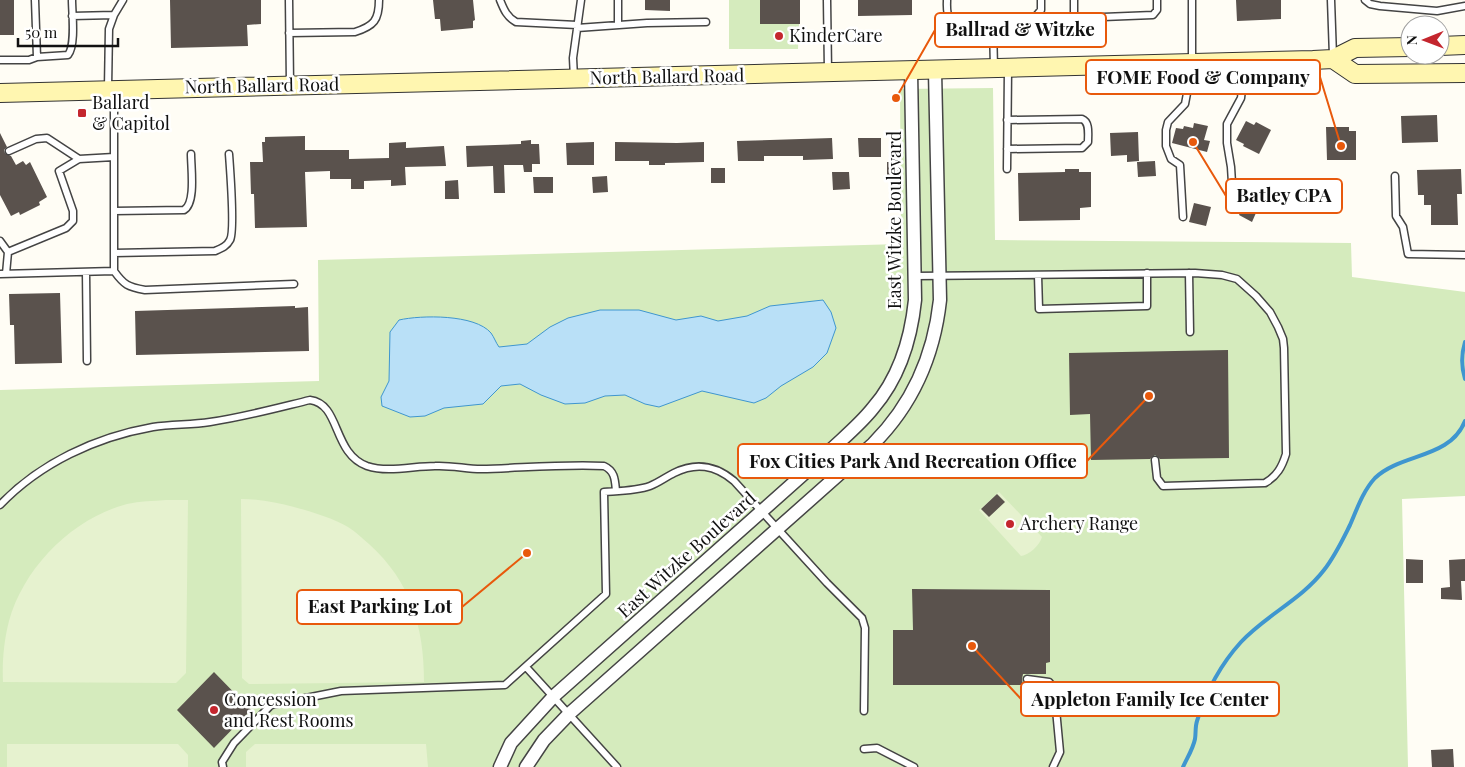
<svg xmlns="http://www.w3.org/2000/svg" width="1465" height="767" font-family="'Playfair Display',serif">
	<rect width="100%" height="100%" fill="#fffdf5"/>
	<path fill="#d5ebbd" d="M729,0H760L761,24H799L798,49H729Z
		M993,88L995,240L1351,243L1352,277L1465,292V496L1402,499L1408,767H0V390L319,381L318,260L901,244L900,89Z"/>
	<path fill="#e6f2cf" d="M999,492L1042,537C1040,545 1029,555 1021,556L979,510Z
		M241,499C260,499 277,503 294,507C312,512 333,518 348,527C356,532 363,539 369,544C411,582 424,627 424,682L249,684L242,678Z
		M166,500H188L186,673L176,683L3,682C2,662 4,640 9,621C24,567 73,518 127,504C140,501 153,501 166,500Z
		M7,744H178L188,755V767H7Z
		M255,744H426L428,767H246V752Z"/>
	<path fill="#b9e0f7" stroke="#3f96cf" d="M823,300L831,312L836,328L827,353L813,367L781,386L766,398L754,403L702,391L659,407L645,404L625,395L605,396L585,403L565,404L541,395L520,384L501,386L483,404L444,408L425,416L410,417L382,406L381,397L389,381L390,332L399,320C421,315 475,314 491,333C494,337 496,343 499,347L527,344L550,327L568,318L600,310H639L676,320L701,316L718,321L747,316L770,306Z"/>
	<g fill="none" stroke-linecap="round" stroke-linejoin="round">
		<path stroke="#3f96cf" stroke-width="4" d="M1465,342C1461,355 1461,366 1465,379
			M1183,767C1187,758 1193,749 1195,739C1196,733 1195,727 1197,721C1206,692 1221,664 1241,642C1266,615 1301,600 1324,570C1335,556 1342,541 1350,525C1357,509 1363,491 1375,478C1401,453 1450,459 1465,421"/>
	</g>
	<path fill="#5a524d" d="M0,0H14V35H0Z
		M170,0H261V24L247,25L248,46L171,48Z
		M433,0H473L475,20L473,21V28L441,31L440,19H435Z
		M645,0H670V11L645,10Z
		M760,0H800V24H760Z
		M858,0H912V15L858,16Z
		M1236,0H1281V19L1237,21Z
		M1437,115L1438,142L1402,143L1401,116Z
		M1246,121L1254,125L1256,122L1271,130L1259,154L1243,146L1244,144L1236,140Z
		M1194,123L1208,126L1204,140L1210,141L1207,152L1172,143L1176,128L1183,129L1184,126L1193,128Z
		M1326,127H1349V131H1356V160H1327Z
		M1138,132L1139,161L1127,162V155L1111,156L1110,133Z
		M0,133L7,147L4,150L5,153L11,156L16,165L23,161L26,165L30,162L47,197L39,202L40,205L20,215L19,212L11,216L0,195Z
		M305,136V150H349V159L389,158V143L406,142V148L444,146L446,166L405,167L406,185L391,186V180L364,181V189H351V179H330V171L305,172L307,227L255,228L254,194H251L250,162H263L262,142H265V137Z
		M832,138L833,159L803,160V156H764V161H738L737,141Z
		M858,138H881V157H859Z
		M531,140V144H539L540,164H532V172H524L523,165H504L505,193H494L493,166L467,167L466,146L521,144V141Z
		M594,142V165H567L566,143Z
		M615,142L677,143L704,142V162L665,163V165H649V161H615Z
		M1155,161L1156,176L1138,177L1137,162Z
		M887,162H898V175H887Z
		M711,168H725V183H711Z
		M1065,169H1079V172H1091V207L1080,208V220L1019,221L1018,173L1065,172Z
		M1461,169L1462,194H1457L1458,225H1431V205H1424V195H1418L1417,170Z
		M832,172H849L850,189L833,190Z
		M607,176L608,192L593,193L592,177Z
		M533,177H553V193H534Z
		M458,180L459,199H445V181Z
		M1246,200L1259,206L1252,222L1239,215Z
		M1194,203L1211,207L1206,226L1189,222Z
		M60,293L62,363L15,364L14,325H10L9,294Z
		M295,306V308L308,307L309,351L136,355L135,311Z
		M1228,350L1229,458L1160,459L1155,455L1150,459L1091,460L1090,414L1070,415L1069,353Z
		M997,494L1005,502L989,517L981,509Z
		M1406,559L1423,560V583H1406Z
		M1465,559V581H1461L1462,600L1441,599V588L1450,587L1449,560Z
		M912,589L1050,590V662L1046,663V674H1023L1022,679L1023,685H893V630H913Z
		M214,672L251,710L214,748L177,710Z
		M1453,749L1454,767H1432L1431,750Z"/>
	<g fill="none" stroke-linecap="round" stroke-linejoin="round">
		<g stroke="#444" stroke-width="9">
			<path id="service" d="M35,0L37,57
				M289,0L290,84
				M500,0C504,10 507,17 516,22L577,25
				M827,0L828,71
				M947,0C947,6 946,14 950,19C960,32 1014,24 1030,23L1041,10V0
				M1074,0V15L1078,18L1153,15L1157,10V0
				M1192,0V62
				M1331,0L1333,56
				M1365,0L1370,4L1380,6L1437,11L1465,6
				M72,16L114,15
				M618,25V0
				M993,26L994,68
				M577,28L647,23L706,22
				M289,33L355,32C374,26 379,20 379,0
				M0,60H29L37,57L68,55C76,45 72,13 72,0
				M574,78L573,58L581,0
				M108,88L109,29L114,15L123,0
				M1007,120L1082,119C1090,122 1088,134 1088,142L1082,148L1007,149
				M9,151L36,139L47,138L79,159
				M1007,169L1008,70
				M1395,176L1396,216L1403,227L1408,254L1465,255
				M1233,199L1231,167L1227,143V124L1241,98L1245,63
				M114,211L184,210C196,203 191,168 191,154
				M1183,217L1180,165L1171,159L1166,146V130L1168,122L1185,104L1188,88L1185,65
				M0,241L8,252
				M114,253L215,251C222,248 227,246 230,240C235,231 230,168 229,154
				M114,271C124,285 128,287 145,290L294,284
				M86,272L87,361
				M1189,273L1190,332
				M0,274L114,271V91
				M6,274L8,252L66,228L73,221V211L59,171L79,159L114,157
				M1038,275L1039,309L1147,306V273
				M915,276L1195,273L1222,275L1237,279L1256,296L1270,312L1278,327L1283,339L1284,348L1286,454C1282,467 1277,476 1265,483L1163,486L1157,478L1155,460
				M0,505C40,463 96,437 153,427C172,424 191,425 210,422C244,417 277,408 310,400C341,404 332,453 367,466C388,473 413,466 435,466C451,465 466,469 481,469C522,468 563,464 604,466C615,471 615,480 616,491
				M526,667L617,767
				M1027,679L1049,682L1054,688L1060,752L1053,767
				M864,749L877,748L914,767
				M223,767L222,762L234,743L271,705L341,691L505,685L606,594L604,492C618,491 636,491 650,486C658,483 666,477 674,473C696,462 715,465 734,481L827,583L862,618L865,628L864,711"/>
		</g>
		<g stroke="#444" stroke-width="15">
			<path id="minor" d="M500,767L511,743L554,696L835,446C848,434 862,422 873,408C899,378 911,339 915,300L911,71
				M526,767L544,740L569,714L873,444C913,404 934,355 940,300L935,71"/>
		</g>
		<g stroke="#333" stroke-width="20">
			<path id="secondary" d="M1440,46L1465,45
				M1333,59L1355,74L1465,73
				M0,93L1313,60L1333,59L1355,48L1410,47"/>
		</g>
		<use href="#service" stroke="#fff" stroke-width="6"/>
		<use href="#minor" stroke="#fff" stroke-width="12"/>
		<use href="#secondary" stroke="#fff6b0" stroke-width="18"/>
	</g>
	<g fill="#c4262e" stroke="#fff" stroke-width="2">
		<circle cx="779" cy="36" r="5"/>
		<rect x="77" y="108" width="10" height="10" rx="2.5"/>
		<circle cx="1010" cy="524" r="5"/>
		<circle cx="214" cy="710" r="5"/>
	</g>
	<g text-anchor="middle" stroke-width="5" stroke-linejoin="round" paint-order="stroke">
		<g font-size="18" fill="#111" stroke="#fff" text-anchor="start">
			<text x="789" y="42">KinderCare</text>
			<text x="92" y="109">Ballard<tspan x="92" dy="21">&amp; Capitol</tspan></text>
			<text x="1020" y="530">Archery Range</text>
			<text x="224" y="706">Concession<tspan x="224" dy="21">and Rest Rooms</tspan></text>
		</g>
		<g font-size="18" fill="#111" stroke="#fff">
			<text transform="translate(667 77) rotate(-1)" y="6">North Ballard Road</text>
			<text transform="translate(262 86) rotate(-1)" y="6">North Ballard Road</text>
			<text transform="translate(895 220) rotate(-90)" y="6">East Witzke Boulevard</text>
			<text transform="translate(687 555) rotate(-42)" y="6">East Witzke Boulevard</text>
		</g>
	</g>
	<path fill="none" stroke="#e8590c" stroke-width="2" d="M896 98L935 30M1341 146L1320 77M1193 142L1226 196M1149 396L1087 461M527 553L462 607M972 646L1021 699"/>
	<g fill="#e8590c" stroke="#fff" stroke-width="2">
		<circle cx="896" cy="98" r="5"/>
		<circle cx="1341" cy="146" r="5"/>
		<circle cx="1193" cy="142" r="5"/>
		<circle cx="1149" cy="396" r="5"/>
		<circle cx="527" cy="553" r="5"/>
		<circle cx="972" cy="646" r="5"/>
	</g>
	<g fill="#fff" stroke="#e8590c" stroke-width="2">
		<rect x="935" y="13" width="171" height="34" rx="5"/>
		<rect x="1086" y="60" width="234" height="34" rx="5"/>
		<rect x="1226" y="179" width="116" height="34" rx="5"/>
		<rect x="738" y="444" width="349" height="34" rx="5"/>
		<rect x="297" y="590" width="165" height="34" rx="5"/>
		<rect x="1021" y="682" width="258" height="34" rx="5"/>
	</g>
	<g font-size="19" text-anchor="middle" font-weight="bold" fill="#111">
		<text x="1020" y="36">Ballrad &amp; Witzke</text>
		<text x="1203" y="84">FOME Food &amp; Company</text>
		<text x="1284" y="202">Batley CPA</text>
		<text x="913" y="468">Fox Cities Park And Recreation Office</text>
		<text x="380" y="613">East Parking Lot</text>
		<text x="1150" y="706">Appleton Family Ice Center</text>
	</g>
	<g transform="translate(1425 40) rotate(269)"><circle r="24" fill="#ffffff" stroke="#a0a0a0"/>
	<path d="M0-4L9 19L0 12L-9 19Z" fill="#c4262e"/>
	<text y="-8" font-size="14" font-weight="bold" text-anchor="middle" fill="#111111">N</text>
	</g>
	<path d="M18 38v8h100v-8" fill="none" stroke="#111111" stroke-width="2.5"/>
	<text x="25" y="38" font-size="15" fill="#111111" stroke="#ffffff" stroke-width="4" paint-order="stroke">50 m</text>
</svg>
